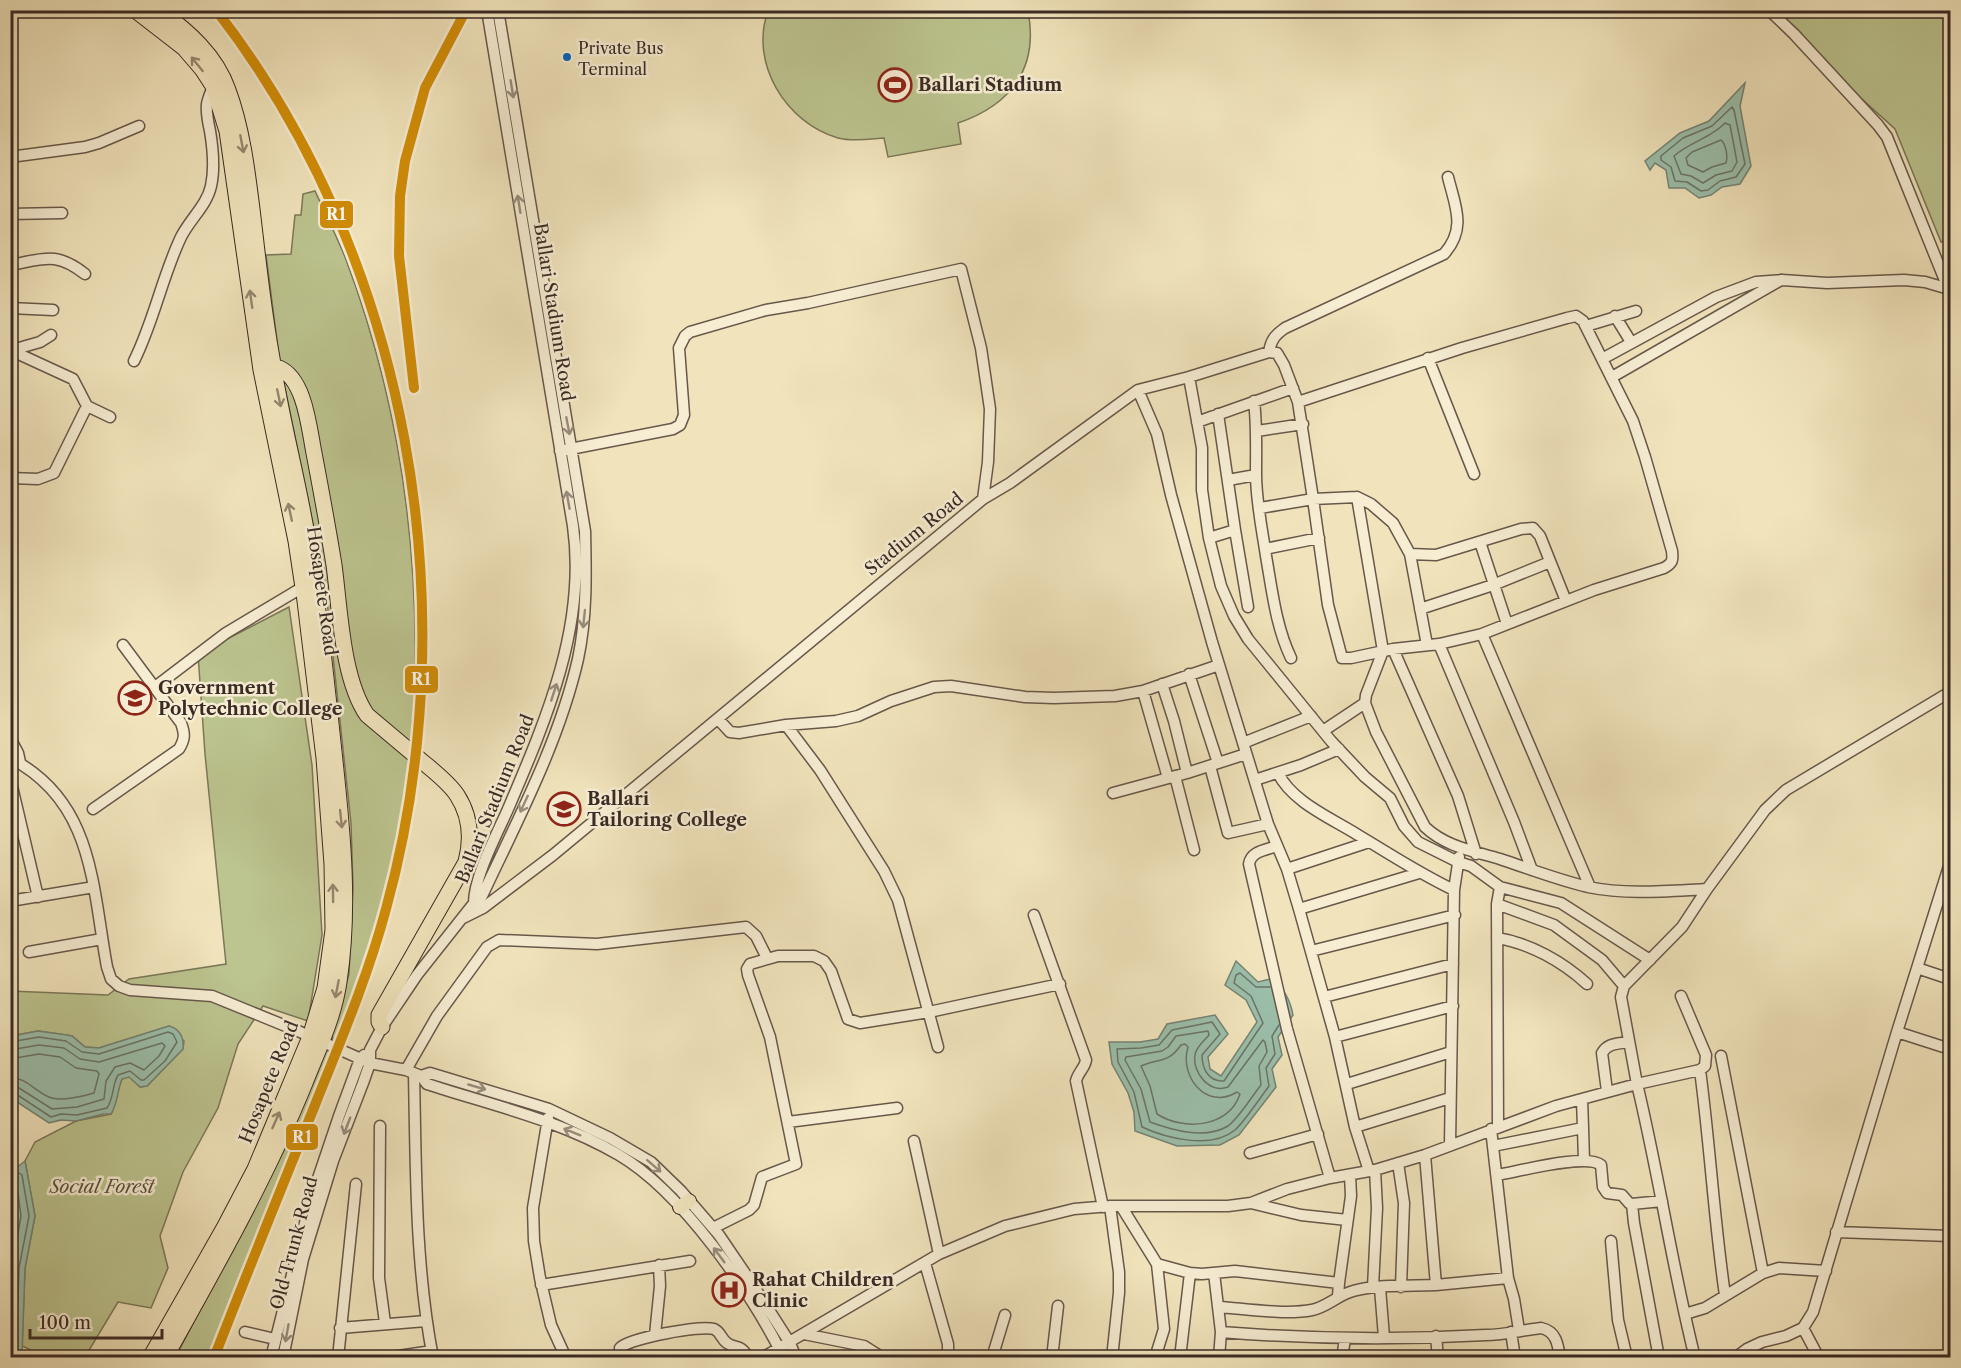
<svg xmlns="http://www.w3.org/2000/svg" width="1961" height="1368" font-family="'Libre Caslon Text',serif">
	<rect width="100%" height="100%" fill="#f1e4bc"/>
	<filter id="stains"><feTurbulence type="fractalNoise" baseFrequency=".00333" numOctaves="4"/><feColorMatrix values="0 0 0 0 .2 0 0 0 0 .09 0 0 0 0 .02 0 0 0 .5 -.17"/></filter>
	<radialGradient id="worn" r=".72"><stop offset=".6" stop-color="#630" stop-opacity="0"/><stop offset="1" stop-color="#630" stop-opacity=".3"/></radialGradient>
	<path fill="#bcc48f" stroke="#7b775a" stroke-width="1.5" d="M768,11H1028C1039,68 1011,105 958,123L961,144L888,157L884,138C870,139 853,142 838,138C786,123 749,63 768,11Z
		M1771,11H1950V239L1941,242L1895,129L1812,54Z
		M315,191C325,213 336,235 345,257C421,457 437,693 384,900C372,947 355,993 338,1038L333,1039L332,1033L349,974L353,887L351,823L325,582L280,364L266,255L291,254L295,215H301L303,194Z
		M289,607L312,765L322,935L308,1021L263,1006L238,1044L218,1108L183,1172L160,1236L168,1268L151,1308L118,1302L85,1357H47L22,1346L25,1268L35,1216L25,1161L35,1142L76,1121L111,1114C117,1102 117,1091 122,1079L129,1076L140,1087L147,1086L183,1049L184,1041L169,1026L99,1048L85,1047L72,1036L38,1031L11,1036L10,991L108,995L129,979L226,964L205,754L198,654Z
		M323,1048L333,1051L299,1128L208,1357L175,1358L284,1150Z"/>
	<path fill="#9bbfab" stroke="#748375" stroke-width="1.5" d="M1745,83L1740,106L1751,166L1740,184L1722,187L1711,195L1699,198L1685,188H1669L1666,170L1655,163L1650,170L1645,161L1680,133L1709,121Z
		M1236,961L1258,982L1270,979C1284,988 1290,999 1293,1015L1278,1037L1282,1055L1272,1069L1276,1087L1239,1135L1220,1145L1177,1146L1135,1131L1134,1112L1128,1093L1112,1064L1109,1042H1140L1158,1039L1167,1024L1215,1015L1228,1034L1208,1057L1210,1069L1221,1076L1257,1022L1246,1000L1225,985Z
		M169,1026C180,1029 184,1037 183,1049L147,1086L140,1087L129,1077L122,1079C117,1091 118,1103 111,1114H103L76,1121L61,1120L49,1123L11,1098L12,1036L38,1031L67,1035L72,1036L85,1047L99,1048Z
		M25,1161L35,1216L25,1268L22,1357H11V1172Z"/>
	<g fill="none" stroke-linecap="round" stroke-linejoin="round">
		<path stroke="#6a7468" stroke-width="1.5" d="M1732,107L1734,110L1745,164L1736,177L1720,181L1708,190L1701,191L1687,182L1675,181L1671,167L1661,160V156L1683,138L1712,126Z
			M1725,123L1730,125L1737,162L1732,171L1716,175L1703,183L1691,176L1681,174L1674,156C1690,142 1711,138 1725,123Z
			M1721,140C1726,144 1728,157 1726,163L1712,167L1703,172L1688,165L1686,158L1692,152Z
			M1270,987H1256L1240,973L1236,975L1234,983L1251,996L1263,1023L1224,1081C1208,1082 1202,1068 1202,1055L1220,1034L1212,1022L1172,1030L1159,1045L1141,1048L1117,1049L1118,1062L1134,1092L1142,1127C1166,1138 1211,1150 1235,1130C1245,1121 1260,1098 1269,1086L1266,1068L1275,1054L1272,1036L1279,1025
			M1208,1031L1209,1035C1204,1041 1196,1047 1195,1055C1192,1073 1210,1094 1228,1087L1263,1040L1265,1042L1267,1052L1259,1066L1261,1085C1252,1096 1239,1118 1228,1126C1205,1140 1172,1130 1150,1122L1141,1089L1125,1060L1126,1057L1162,1051L1168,1047L1176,1036Z
			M10,1042L39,1037L66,1041L82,1052L99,1054L168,1032L173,1034L177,1042L165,1061L144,1080H141L130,1071L118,1075C112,1085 114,1098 107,1108L77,1115L61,1114L51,1117L16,1094H10
			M1185,1044L1188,1047C1179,1076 1206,1111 1237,1092L1240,1094C1229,1128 1183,1131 1157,1114L1150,1086L1141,1066C1158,1058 1168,1064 1181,1045Z
			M10,1050L39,1045L64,1048L80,1059L99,1062L162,1043L165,1046L159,1056L144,1070L130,1063L115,1067L106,1081L104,1099L77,1107L52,1109L19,1088L10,1086
			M10,1059L39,1054L60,1057L76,1068L97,1071L99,1074L94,1093C84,1096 63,1101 52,1098C37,1094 28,1078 10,1077
			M10,1176L19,1173L22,1175L29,1216L19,1268L16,1358
			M10,1184L17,1186L21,1216L12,1267L10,1296"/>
		<g stroke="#68584b" stroke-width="13">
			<path id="minor" d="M1769,10L1794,34L1878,125L1887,137L1950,293
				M10,157L85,147L99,143L139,126
				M10,214L62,213
				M10,265C44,259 56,251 85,274
				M10,308L53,310
				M1615,316L1631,342
				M1586,326L1636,311
				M10,350L73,379L87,406L110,417
				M14,352L19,348L40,342L51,335
				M1269,352C1271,340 1275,335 1285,328L1444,254C1467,228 1455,206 1448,177
				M1428,358L1474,474
				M1602,359L1716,297L1756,282L1782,280L1827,283L1904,280L1925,282L1949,289
				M134,361C154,321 162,277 181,237C190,219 207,205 211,186C215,168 213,149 210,131C208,122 206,113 207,104C208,98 211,92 213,86
				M1612,377L1781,280
				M1138,390L1157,434L1171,495L1212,642L1268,824L1287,869L1299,909L1335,1037L1355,1127L1369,1171
				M1254,401C1257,425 1256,449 1256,474C1256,501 1262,529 1266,556C1272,590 1276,627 1291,658
				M1298,402L1462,348L1567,318L1576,316L1583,321L1633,421L1645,457L1672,551C1673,560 1673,563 1664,568L1594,590L1482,634L1439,644
				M1218,414L1235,530
				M1197,422L1293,388
				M1257,431L1303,424
				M10,478L38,479L54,473L87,406
				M1228,480L1256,475
				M1357,497L1383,651L1366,695L1365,703L1376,732L1425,827C1446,847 1474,851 1500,859C1530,869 1558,880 1588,887C1627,895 1667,891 1707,889
				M983,499L1010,483L1138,390L1189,377
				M1260,508L1313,499L1328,605L1342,658H1351L1393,649L1439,644L1514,822L1532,870
				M1209,538L1235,530L1248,607
				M1480,542L1507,624
				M1265,549L1319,538
				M1410,554L1436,555L1521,529L1533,528L1540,536L1566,601
				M1420,609L1493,585L1550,562
				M1482,634L1590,887
				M1427,645L1410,554L1393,523L1371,504L1357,497L1313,499L1298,402L1284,365L1277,353L1269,352L1189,377L1202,448V490L1209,538L1221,586L1234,616L1248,639L1331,741L1365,777L1390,798L1404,826L1418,842L1458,862L1471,866L1500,887L1561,903L1650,960
				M1393,649L1458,796L1476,854
				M1189,674L1218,763
				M1162,684L1174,721L1187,773
				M155,687L226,633L303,587
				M1143,691L1168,778
				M718,719L730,732L739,733L786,725L836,721L858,716L891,701L934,687L951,686L1025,697L1054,698L1115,696L1143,691L1219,665
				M786,725L820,770L884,871L898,900L938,1047
				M1323,731L1365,703
				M10,738L18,753L20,762
				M1243,743L1311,716
				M10,758C94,801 92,886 107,967L111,979L119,986L130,990L212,996L298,1031L370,1063L406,1070L421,1076L430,1073L549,1109L610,1138L651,1162L681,1191L719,1235L753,1285L790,1343L796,1358
				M1210,766L1228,833L1268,824
				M1278,773C1292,802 1331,818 1358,835C1390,854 1420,874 1454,890
				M1175,776L1194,850
				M10,778L38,897
				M1255,780L1301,765L1339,749
				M1113,793L1187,773L1246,754
				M93,809L179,749C185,739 185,734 181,723L123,645
				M1277,846C1266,850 1251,851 1249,864L1287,1029L1330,1178
				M1287,869L1369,842
				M10,901L94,887
				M474,903C474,877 497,834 508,809C546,720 587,625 573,526L487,10
				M1497,904L1554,925L1602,960L1624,986
				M1299,909L1419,873
				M1034,915L1086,1060C1085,1068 1078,1072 1076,1081L1103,1207
				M463,918L483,908L553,855L983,499L988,462L990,409L981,348L961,269L808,303L766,310L690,332L685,336L679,348L684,415L680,425L673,429L560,451
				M1497,938C1530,943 1563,962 1587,984
				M1311,951L1455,915
				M29,952L102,939
				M1917,968L1950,979
				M1681,996L1706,1055L1705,1066L1700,1070L1637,1084L1621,997L1624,986L1682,927L1707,889L1765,810L1786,790L1950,692
				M1324,997L1453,964
				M1897,1032L1950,1049
				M1335,1037L1453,1006
				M1721,1056L1763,1273
				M406,1070L437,1016L487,947L499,940L597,944L746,927L756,936L767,958
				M1700,1070C1710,1145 1714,1220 1725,1295
				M414,1074C416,1168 415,1265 433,1358
				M421,1076L427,1084C491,1105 560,1120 619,1155C682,1192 751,1292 784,1358
				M1347,1084L1451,1052
				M1607,1091L1602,1053C1608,1043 1617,1044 1628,1042
				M1582,1099L1583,1128
				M548,1118L533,1208L534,1241L540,1278L551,1325L566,1358
				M788,1122L897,1108
				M380,1126L379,1278L385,1323
				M1355,1127L1450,1098
				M1498,1127L1497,904L1500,887
				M1491,1129L1508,1278L1514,1299L1519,1330
				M914,1141L939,1254
				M1450,1145L1454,890L1459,857
				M1493,1146L1583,1128L1584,1161
				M1250,1153L1318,1134
				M1398,1163L1404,1203L1401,1287
				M1497,1175C1517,1172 1586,1153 1601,1165L1603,1187L1607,1193L1622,1195L1629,1203L1632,1204L1662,1201
				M1251,1203L1301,1215L1347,1220
				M1632,1204L1634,1223L1659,1358
				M1110,1206L1119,1272V1293L1112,1358
				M1121,1206L1157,1264L1164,1329L1155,1358
				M713,1228L749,1210L754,1205L762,1177L796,1164L770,1037L748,975L747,969L750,964L778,956H814L824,961L831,971L848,1019L860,1023L929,1012L1060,984
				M1836,1232L1950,1236
				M1611,1241L1618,1320L1627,1358
				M925,1263L948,1344V1352L945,1358
				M1157,1264L1190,1273L1202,1274L1235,1271L1339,1283L1338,1296
				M1214,1273L1221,1332
				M1339,1283L1351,1196L1350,1175
				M541,1285L690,1261
				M1436,1285L1508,1278
				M1373,1287L1377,1208L1375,1170
				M1380,1288L1384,1337
				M1220,1307C1247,1309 1286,1315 1312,1310C1327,1307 1338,1295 1353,1291C1379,1284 1409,1286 1436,1285L1425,1155
				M1685,1314L1705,1308L1763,1273L1779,1268L1826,1271
				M340,1328L426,1321
				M1803,1328L1819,1358
				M245,1332L275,1339
				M1511,1332L1515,1358
				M804,1334L864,1346L883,1358
				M655,1335L660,1286L659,1265
				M1436,1336L1438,1358
				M271,1358L311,1199L339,1116L360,1059L364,1055
				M283,1358L303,1259L333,1161L363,1083L370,1063V1050L382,1027L417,975L474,903L482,896C518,819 559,742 578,659C587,617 586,574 585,531L498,10
				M338,1358L356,1184
				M385,1358L432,1351
				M621,1358L620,1348C630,1338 701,1325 714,1329C721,1332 721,1339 727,1343C737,1350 738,1342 749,1358
				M762,1358L939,1254L1005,1226L1074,1209L1110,1206H1228L1251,1203L1287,1189L1330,1178L1375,1170L1425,1155L1556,1106L1637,1084C1659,1175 1672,1267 1695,1358
				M992,1358L1005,1315
				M1052,1358L1058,1306
				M1180,1358L1190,1273
				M1219,1358L1221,1332C1309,1339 1398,1340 1486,1335C1504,1335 1523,1330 1541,1328C1556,1331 1558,1344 1560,1358
				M1342,1358L1345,1339
				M1735,1358L1747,1349L1762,1342L1786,1336L1803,1328L1813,1312L1897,1032L1950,863"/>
		</g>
		<g stroke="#3a2a25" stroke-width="16">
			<path id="major" d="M680,1207L689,1201"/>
		</g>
		<g stroke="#3a2a25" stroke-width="17">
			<path id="highway" d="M135,10L184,48L202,69L213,86L227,131L261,370L296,541L305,601L324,758L332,864L333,930L325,988L310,1037L255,1169L224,1228L150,1358
				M159,10C188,31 216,55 228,90C242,128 247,169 252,209C258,259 263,309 272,358C281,419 298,479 308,541C320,614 327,687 335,761C343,835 350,908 339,982C334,1017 318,1050 305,1083C266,1179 215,1268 165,1358
				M265,369L279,368C305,379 309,428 314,453C321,490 328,528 334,565C340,609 342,679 367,715C386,731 405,747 424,763C435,772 449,783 457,795C470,815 472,839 466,862L379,1015V1022L382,1027"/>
		</g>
		<use href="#minor" stroke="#f6edd3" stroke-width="10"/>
		<use href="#major" stroke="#f1e4bc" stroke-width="14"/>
		<use href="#highway" stroke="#f1e4bc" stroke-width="15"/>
		<g stroke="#f6edd3" stroke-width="15">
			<path id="rail-1" d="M414,388L399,256L400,196L405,161L425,88L466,10
				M214,1358C247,1273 281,1189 315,1105C341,1040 368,976 386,909C469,608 409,258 216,10"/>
		</g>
		<use href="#rail-1" stroke="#d18d07" stroke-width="10"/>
	</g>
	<defs><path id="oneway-shaft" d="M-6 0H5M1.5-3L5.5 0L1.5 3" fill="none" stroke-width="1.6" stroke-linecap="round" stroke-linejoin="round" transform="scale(1.5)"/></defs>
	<g stroke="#968770">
		<use href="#oneway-shaft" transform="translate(197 64) rotate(-129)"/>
		<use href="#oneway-shaft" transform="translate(242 144) rotate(79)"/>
		<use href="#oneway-shaft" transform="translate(251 299) rotate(-98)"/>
		<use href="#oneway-shaft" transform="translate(279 398) rotate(78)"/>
		<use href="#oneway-shaft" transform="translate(290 512) rotate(-102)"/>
		<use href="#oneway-shaft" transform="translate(341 819) rotate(84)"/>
		<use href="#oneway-shaft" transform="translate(333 893) rotate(-91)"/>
		<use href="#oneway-shaft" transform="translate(337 989) rotate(101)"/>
		<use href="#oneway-shaft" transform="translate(276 1120) rotate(-66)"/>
	</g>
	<g stroke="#988c7c">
		<use href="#oneway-shaft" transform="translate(512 89) rotate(81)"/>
		<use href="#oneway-shaft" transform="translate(519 204) rotate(-99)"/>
		<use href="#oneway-shaft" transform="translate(568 426) rotate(79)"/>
		<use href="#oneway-shaft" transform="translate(568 500) rotate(-100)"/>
		<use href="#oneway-shaft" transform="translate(584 619) rotate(96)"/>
		<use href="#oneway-shaft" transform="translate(554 692) rotate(-72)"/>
		<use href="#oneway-shaft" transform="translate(524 804) rotate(115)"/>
		<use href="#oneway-shaft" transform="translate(477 1087) rotate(16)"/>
		<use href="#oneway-shaft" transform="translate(347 1126) rotate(111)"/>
		<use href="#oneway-shaft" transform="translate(572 1132) rotate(-158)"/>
		<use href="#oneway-shaft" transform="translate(654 1166) rotate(41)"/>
		<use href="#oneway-shaft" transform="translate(719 1255) rotate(-127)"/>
		<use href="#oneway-shaft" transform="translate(287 1333) rotate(100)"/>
	</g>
	<defs>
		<g id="stadium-ring" transform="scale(1.725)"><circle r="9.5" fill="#f6edd3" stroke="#8f2418" stroke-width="1.5"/><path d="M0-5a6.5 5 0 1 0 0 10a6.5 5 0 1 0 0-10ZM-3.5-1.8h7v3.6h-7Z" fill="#8f2418"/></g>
		<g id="university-ring" transform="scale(1.725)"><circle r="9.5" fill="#f6edd3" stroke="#8f2418" stroke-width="1.5"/><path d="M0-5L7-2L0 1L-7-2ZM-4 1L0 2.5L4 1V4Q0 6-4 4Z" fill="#8f2418"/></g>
		<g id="hospital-ring" transform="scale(1.725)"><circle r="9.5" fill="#f6edd3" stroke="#8f2418" stroke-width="1.5"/><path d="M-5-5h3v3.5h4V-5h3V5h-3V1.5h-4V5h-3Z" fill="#8f2418"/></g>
	</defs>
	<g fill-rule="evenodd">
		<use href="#stadium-ring" x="895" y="85"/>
		<use href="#university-ring" x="135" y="698"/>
		<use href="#university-ring" x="564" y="809"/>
		<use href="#hospital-ring" x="729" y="1290"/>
	</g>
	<circle fill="#0065bd" stroke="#f6edd3" stroke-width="2" cx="567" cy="57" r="5"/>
	<g text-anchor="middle" stroke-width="5" stroke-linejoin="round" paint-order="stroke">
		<g font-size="16" fill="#3a2a25" stroke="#f6edd3" text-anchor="start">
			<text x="578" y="54">Private Bus<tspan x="578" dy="21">Terminal</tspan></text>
		</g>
		<g font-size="18" font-weight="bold" fill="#3a2a25" stroke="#f6edd3" text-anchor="start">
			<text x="918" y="91">Ballari Stadium</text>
			<text x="158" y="694">Government<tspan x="158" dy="21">Polytechnic College</tspan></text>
			<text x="587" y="805">Ballari<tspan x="587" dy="21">Tailoring College</tspan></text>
			<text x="752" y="1286">Rahat Children<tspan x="752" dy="21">Clinic</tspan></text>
		</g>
		<g font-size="18" fill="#3a2a25" stroke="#f6edd3">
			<text transform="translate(554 312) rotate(81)" y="6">Ballari Stadium Road</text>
			<text transform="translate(914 534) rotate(-39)" y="6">Stadium Road</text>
			<text transform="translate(322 591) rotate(82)" y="6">Hosapete Road</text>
			<text transform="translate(495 799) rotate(-68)" y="6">Ballari Stadium Road</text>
			<text transform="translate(269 1082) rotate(-68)" y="6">Hosapete Road</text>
			<text transform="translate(294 1243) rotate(-75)" y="6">Old Trunk Road</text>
		</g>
		<g font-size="18" font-style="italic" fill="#5a5040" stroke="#f6edd3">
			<text x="102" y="1193">Social Forest</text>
		</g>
	</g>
	<g stroke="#f6edd3" stroke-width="2">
		<rect x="319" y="200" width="35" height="29" rx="6" fill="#d18d07"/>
		<rect x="404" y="665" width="35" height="29" rx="6" fill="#d18d07"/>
		<rect x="285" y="1123" width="34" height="28" rx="6" fill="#d18d07"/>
	</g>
	<g font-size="16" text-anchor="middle" font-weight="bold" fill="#fff">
		<text x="336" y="220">R1</text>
		<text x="421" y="685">R1</text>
		<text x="302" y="1143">R1</text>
	</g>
	<rect width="1961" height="1368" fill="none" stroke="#f1e4bc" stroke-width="36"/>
	<rect x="12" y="12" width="1937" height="1344" fill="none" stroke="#3a2a25" stroke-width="3"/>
	<rect x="18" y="18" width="1925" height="1332" fill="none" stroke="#3a2a25" stroke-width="1.5"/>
	<path d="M30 1329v9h132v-9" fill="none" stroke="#3a2a25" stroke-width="3"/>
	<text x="39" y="1329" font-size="18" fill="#3a2a25" stroke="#f6edd3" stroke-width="4.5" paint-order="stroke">100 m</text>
	<rect width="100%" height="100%" filter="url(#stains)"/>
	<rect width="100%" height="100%" fill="url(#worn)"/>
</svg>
